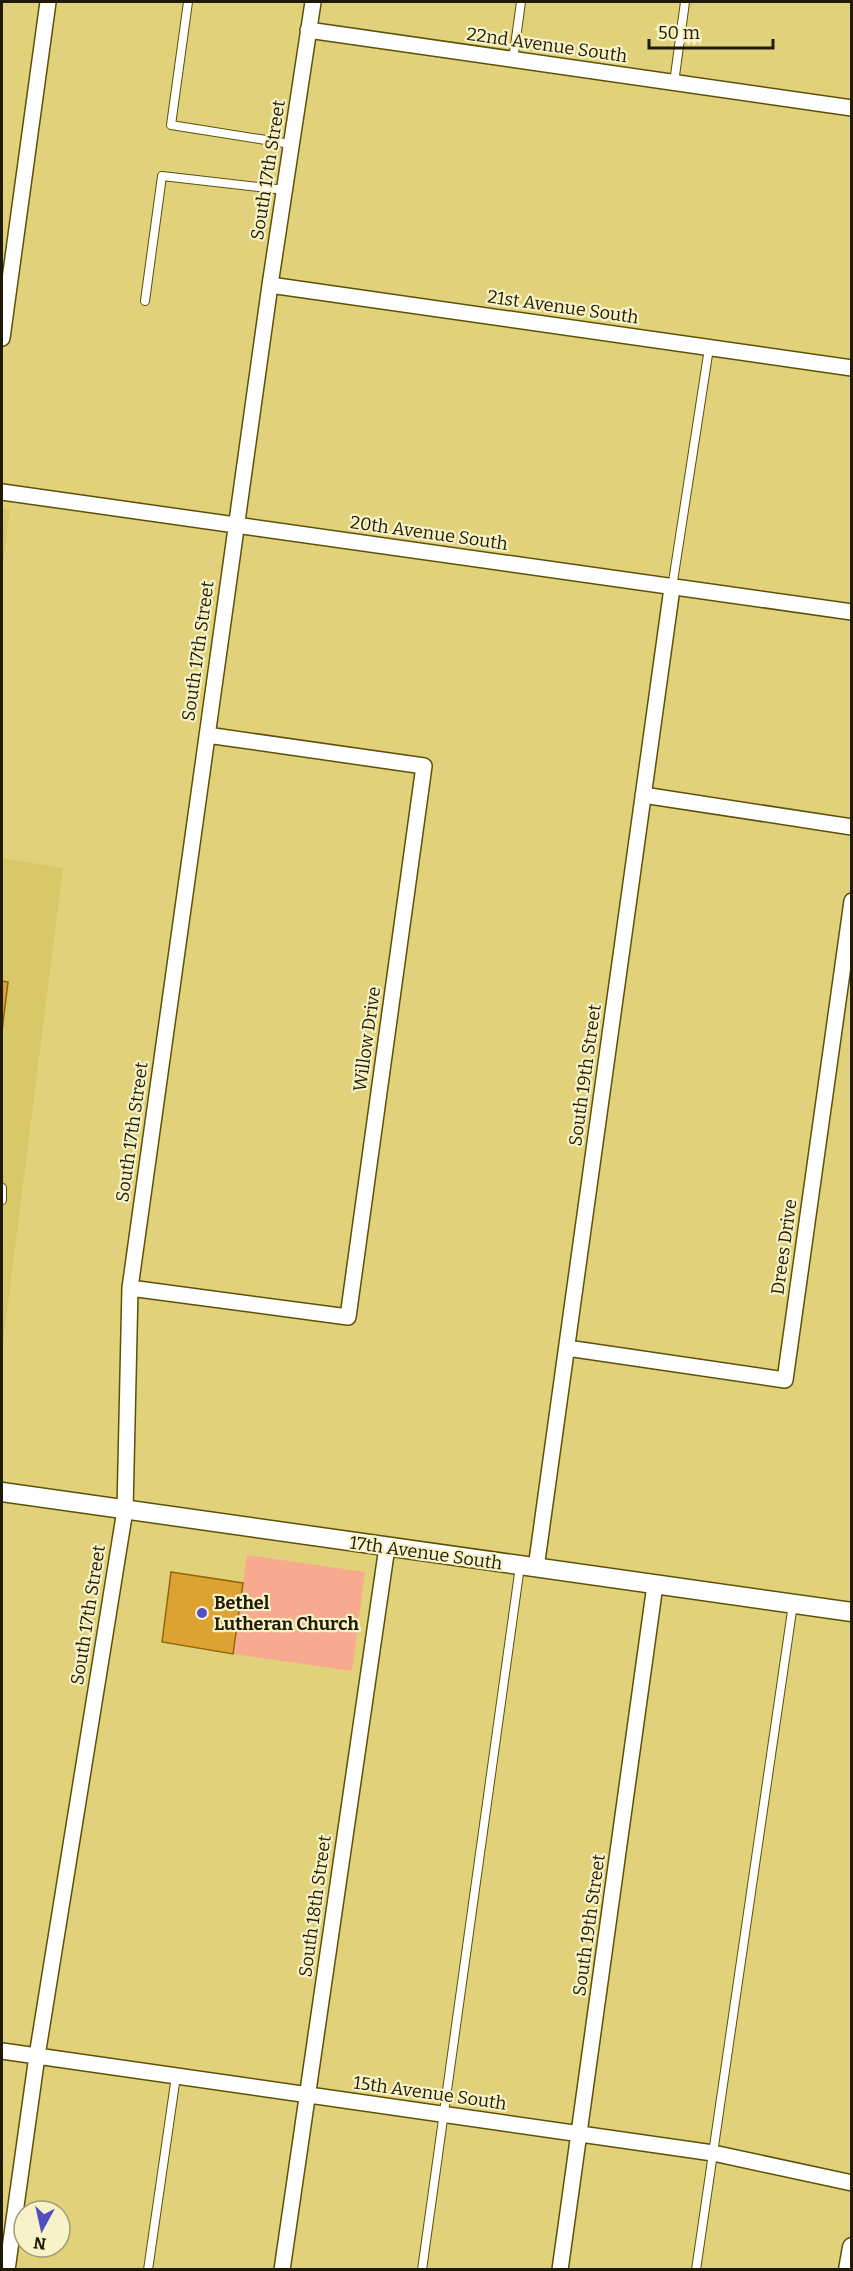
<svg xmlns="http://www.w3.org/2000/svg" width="853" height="2271" font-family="Bitter,serif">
	<rect width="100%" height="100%" fill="#e0d17a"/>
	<path fill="#d9c867" d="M2,508L10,510L2,570Z
		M2,858L63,868L2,1351Z"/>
	<path fill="#f8aa8f" d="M247,1555L365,1572L352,1671L233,1654Z"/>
	<path fill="#dca332" stroke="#91670a" stroke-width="1.5" d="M2,981L8,982L2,1031Z
		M171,1572L243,1583L233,1654L162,1642Z"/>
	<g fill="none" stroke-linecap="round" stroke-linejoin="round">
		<g stroke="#5c5105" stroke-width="10">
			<path id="service" d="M188,2L171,125L291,144
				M513,60L521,2
				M674,83L685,2
				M145,301L162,176L285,190
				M672,588L709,348
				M2,1188V1200
				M148,2270L176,2076
				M422,2270L520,1566
				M696,2270L793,1604"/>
		</g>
		<g stroke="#5c5105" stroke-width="18">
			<path id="minor" d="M308,30L852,108
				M270,285L852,368
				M2,338L48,2
				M2,492L852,612
				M643,795L852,827
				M130,1288L348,1317L424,766L207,735
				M567,1348L785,1380L852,901
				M536,1568L672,588
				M2,2051L713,2153L852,2183
				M7,2270L37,2056L125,1510L130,1288L270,285L313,2
				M282,2270L387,1547
				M560,2270L655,1585"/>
		</g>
		<g stroke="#5c5105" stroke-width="21">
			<path id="tertiary" d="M2,1492L852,1612
				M848,2270L852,2247"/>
		</g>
		<use href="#service" stroke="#fff" stroke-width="8"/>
		<use href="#minor" stroke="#fff" stroke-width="15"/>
		<use href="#tertiary" stroke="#fff" stroke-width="18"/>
	</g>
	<circle fill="#534dc4" stroke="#f8f2c8" stroke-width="2" cx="202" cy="1613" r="6"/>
	<g text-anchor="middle" stroke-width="4.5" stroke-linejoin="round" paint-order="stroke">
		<g font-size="18" fill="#1f1a01" stroke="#f8f2c8">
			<text transform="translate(547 45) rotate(8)" y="6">22nd Avenue South</text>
			<text transform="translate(268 170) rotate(-81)" y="6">South 17th Street</text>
			<text transform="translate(563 307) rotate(8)" y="6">21st Avenue South</text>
			<text transform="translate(429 533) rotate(8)" y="6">20th Avenue South</text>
			<text transform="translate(198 651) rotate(-82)" y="6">South 17th Street</text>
			<text transform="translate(367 1039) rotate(-82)" y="6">Willow Drive</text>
			<text transform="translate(585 1075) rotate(-82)" y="6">South 19th Street</text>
			<text transform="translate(132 1132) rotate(-82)" y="6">South 17th Street</text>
			<text transform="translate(784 1247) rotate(-82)" y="6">Drees Drive</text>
			<text transform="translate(426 1553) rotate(8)" y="6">17th Avenue South</text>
			<text transform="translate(88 1615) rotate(-81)" y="6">South 17th Street</text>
			<text transform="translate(315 1906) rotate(-82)" y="6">South 18th Street</text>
			<text transform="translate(589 1925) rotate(-82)" y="6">South 19th Street</text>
			<text transform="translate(430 2093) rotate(8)" y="6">15th Avenue South</text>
		</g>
		<g font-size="18" font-weight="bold" fill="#1f1a01" stroke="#f8f2c8" text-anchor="start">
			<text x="214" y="1609">Bethel<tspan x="214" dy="21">Lutheran Church</tspan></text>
		</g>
	</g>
	<rect width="853" height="2271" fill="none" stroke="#1f1a01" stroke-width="6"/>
	<g transform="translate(42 2229) rotate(188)"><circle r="28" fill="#f8f2c8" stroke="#a19c78" stroke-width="1.5"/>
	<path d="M0-4.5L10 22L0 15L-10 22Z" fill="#534dc4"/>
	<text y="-9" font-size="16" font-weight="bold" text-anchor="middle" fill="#1f1a01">N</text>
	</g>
	<path d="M649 39v9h124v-9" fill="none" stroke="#1f1a01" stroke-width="3"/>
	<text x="658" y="39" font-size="18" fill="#1f1a01" stroke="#f8f2c8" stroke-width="4.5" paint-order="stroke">50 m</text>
</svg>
